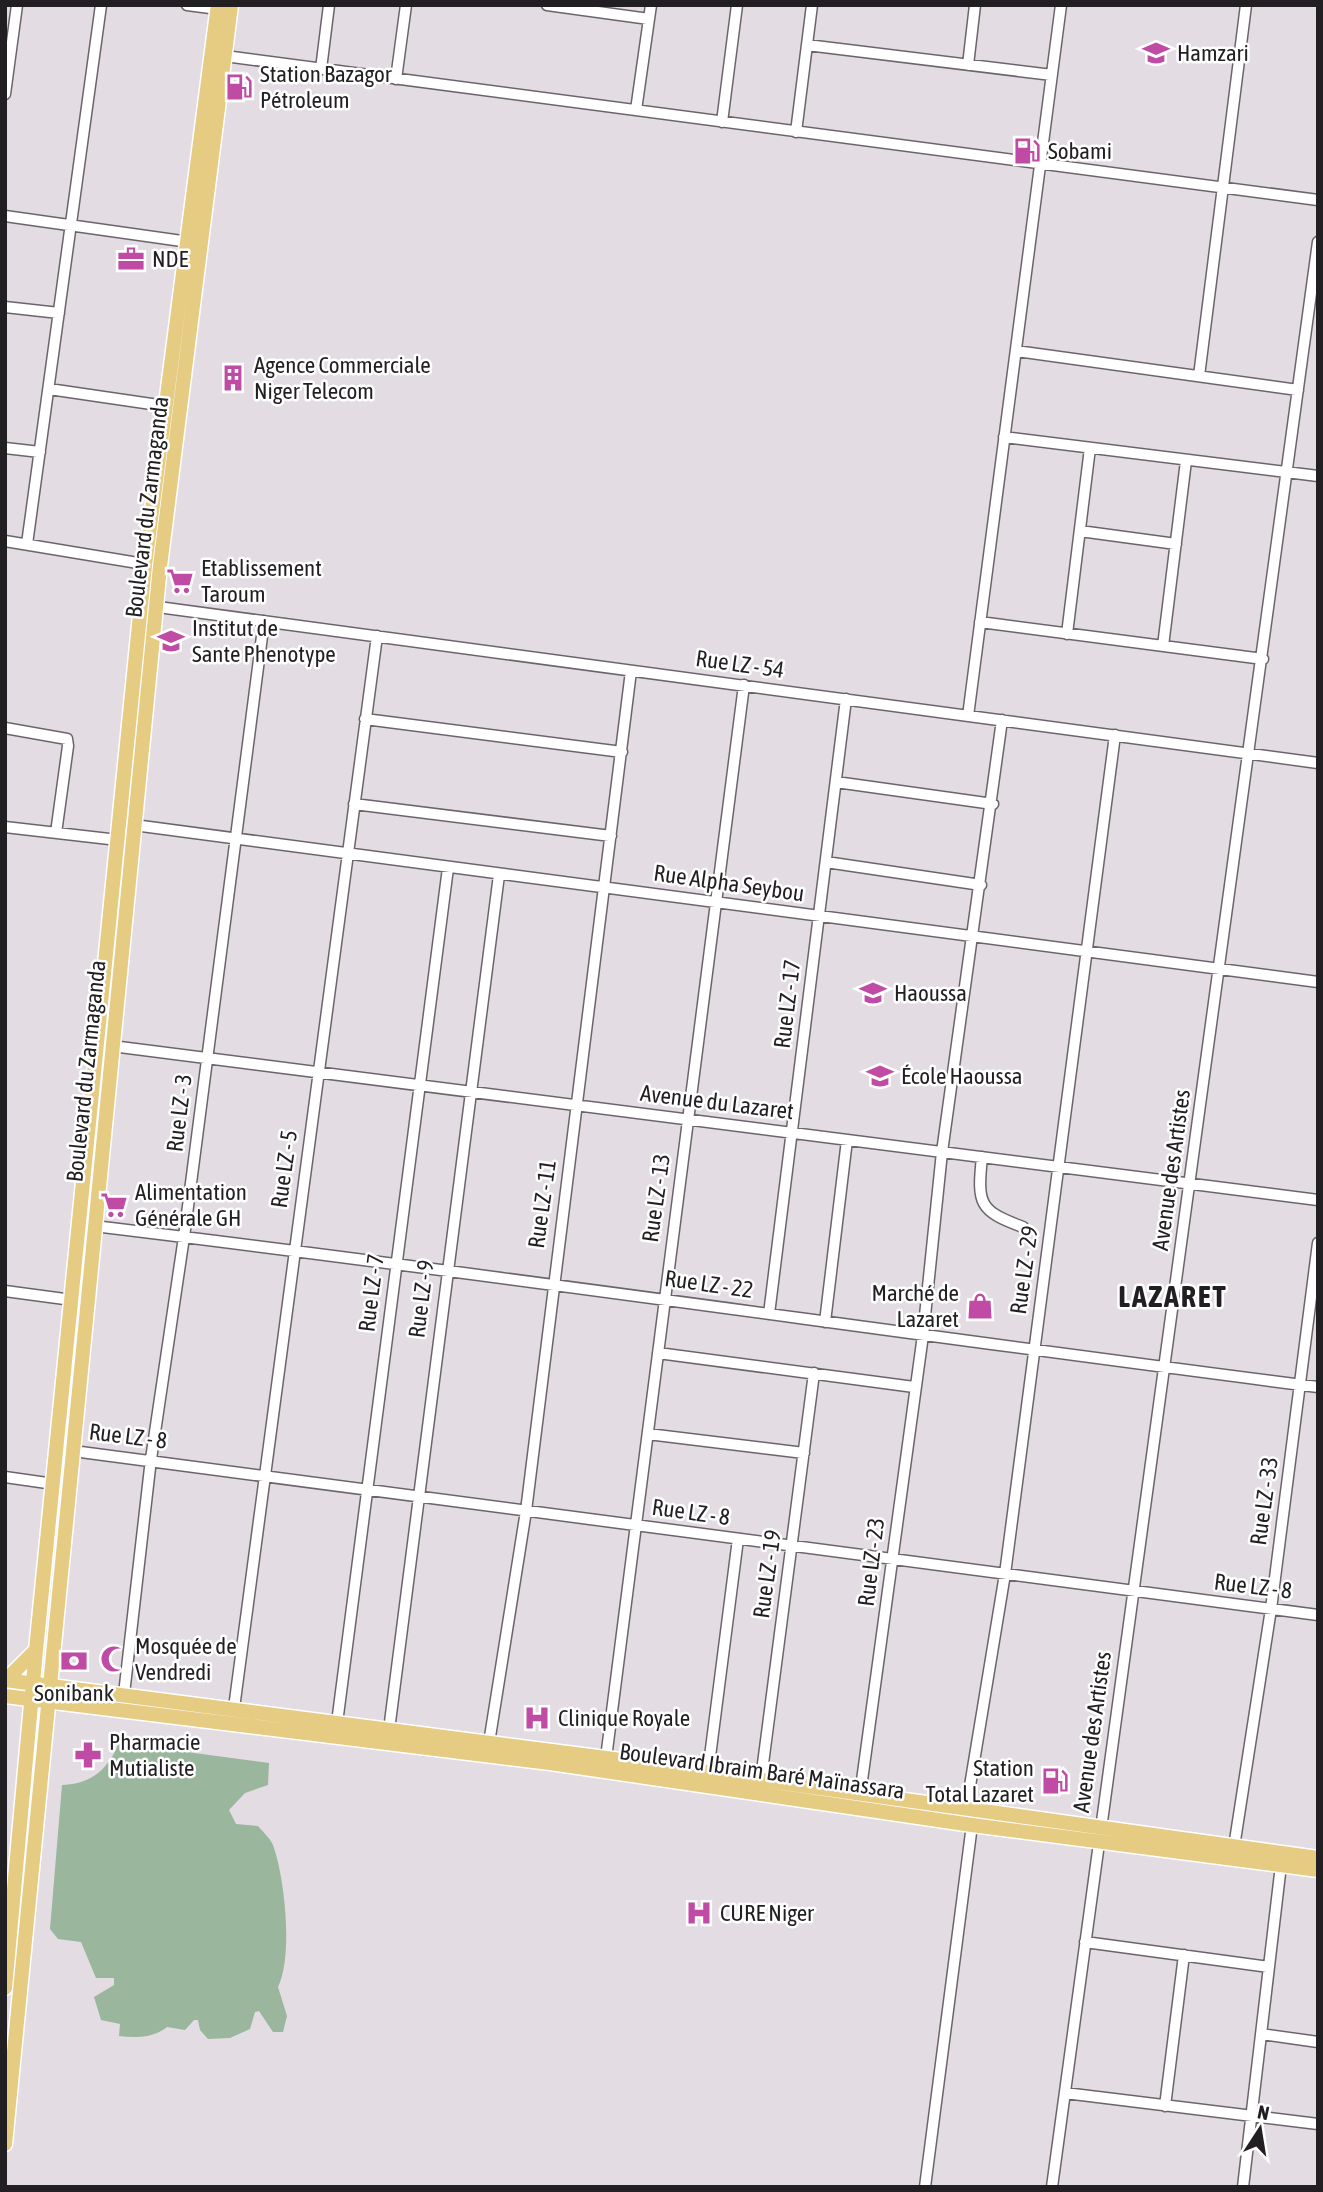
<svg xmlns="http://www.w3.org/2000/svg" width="1323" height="2192" font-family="'Asap Condensed',sans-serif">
	<rect width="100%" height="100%" fill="#e3dce3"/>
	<path fill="#9ab69c" d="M119,1743L269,1763L268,1785L245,1793L229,1810L236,1824L258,1826C264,1833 272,1840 274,1848C285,1881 293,1956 278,1987L287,2016L283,2032H273L259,2011L255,2012L250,2029L230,2038L208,2039L200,2030L198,2020H194L185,2030L167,2027C154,2038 135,2038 119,2036L120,2024L101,2020L94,1997L114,1985V1978H96L81,1942L58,1939L50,1929L62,1785C92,1784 108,1769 119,1743Z"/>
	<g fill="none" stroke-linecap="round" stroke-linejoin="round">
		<g stroke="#6b656a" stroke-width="13">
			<path id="minor" d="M187,5L218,9
				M547,5L649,19
				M807,45L1052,75
				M225,56L1318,200
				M968,65L975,5
				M321,69L329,5
				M396,79L406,5
				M5,94L17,5
				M636,110L651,5
				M722,122L737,5
				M796,132L812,5
				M5,216L189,242
				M5,307L59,313
				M1016,351L1298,390
				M1199,376L1246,5
				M49,389L165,406
				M1004,437L1318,476
				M5,448L40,452
				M1080,531L1176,544
				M5,541L150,565
				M27,544L101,5
				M158,607L1318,763
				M980,622L1263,659
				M1067,634L1090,448
				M1163,646L1186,461
				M968,716L1061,5
				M365,719L622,752
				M5,728L67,739L68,746L56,833
				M836,782L993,804
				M354,804L611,836
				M134,825L1318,982
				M5,827L118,840
				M826,862L981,885
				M112,1046L1318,1200
				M982,1157C977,1204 979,1211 1023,1227
				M94,1226C502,1275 910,1335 1318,1387
				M5,1291L72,1300
				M769,1314L846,699
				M825,1322L847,1140
				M658,1353L914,1387
				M648,1434L804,1453
				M58,1449L1318,1615
				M5,1477L54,1484
				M124,1694L151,1459L184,1237L264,621
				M234,1708L377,636
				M337,1723L448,868
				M389,1730L499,875
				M489,1743L526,1511L631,671
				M606,1758L744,685
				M708,1772L738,1539
				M761,1779L814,1373
				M860,1795L923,1335L942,1152L1002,720
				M966,1810L1005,1574L1115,735
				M1234,1847L1271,1609L1318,1243
				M1085,1942L1269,1967
				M1261,2034L1318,2042
				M1065,2093L1318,2124
				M1165,2106L1184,1955
				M925,2187L972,1825
				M1052,2187L1318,242
				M1243,2187L1281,1865"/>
		</g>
		<g stroke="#fff" stroke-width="17">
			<path id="major" d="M5,1680L606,1758L1318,1858
				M6,1680L35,1651
				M5,1696L550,1763L972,1825L1318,1870
				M5,1988L36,1650L145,565L218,5
				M5,2144L160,566L231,5"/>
		</g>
		<use href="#minor" stroke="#fff" stroke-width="10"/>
		<use href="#major" stroke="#e6cb82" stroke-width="14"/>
	</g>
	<defs>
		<g id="school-bare" transform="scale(2.1)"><path d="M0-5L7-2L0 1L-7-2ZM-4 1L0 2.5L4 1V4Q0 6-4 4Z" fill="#bf4ba4" stroke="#fff" stroke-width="2.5" paint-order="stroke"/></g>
		<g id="fuel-bare" transform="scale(2.1)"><path d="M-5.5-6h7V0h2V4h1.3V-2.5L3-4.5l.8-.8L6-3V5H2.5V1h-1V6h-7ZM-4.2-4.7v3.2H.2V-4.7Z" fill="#bf4ba4" stroke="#fff" stroke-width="2.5" paint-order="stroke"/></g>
		<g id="office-bare" transform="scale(2.1)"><path d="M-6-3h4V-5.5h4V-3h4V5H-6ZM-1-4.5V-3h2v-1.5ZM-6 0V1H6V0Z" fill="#bf4ba4" stroke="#fff" stroke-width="2.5" paint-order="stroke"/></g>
		<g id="building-bare" transform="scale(2.1)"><path d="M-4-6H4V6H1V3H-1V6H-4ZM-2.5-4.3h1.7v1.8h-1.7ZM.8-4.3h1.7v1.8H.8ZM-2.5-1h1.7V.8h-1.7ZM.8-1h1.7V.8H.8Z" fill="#bf4ba4" stroke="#fff" stroke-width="2.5" paint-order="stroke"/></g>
		<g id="supermarket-bare" transform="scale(2.1)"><path d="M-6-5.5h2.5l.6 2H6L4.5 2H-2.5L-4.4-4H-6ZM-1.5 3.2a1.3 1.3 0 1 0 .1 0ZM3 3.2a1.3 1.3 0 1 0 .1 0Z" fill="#bf4ba4" stroke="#fff" stroke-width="2.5" paint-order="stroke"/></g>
		<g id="university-bare" transform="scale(2.1)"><path d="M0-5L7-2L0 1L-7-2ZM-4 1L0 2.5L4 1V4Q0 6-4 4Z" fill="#bf4ba4" stroke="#fff" stroke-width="2.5" paint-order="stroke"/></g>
		<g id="shop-bare" transform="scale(2.1)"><path d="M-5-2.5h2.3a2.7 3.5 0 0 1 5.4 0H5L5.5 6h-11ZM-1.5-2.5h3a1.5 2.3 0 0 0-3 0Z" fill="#bf4ba4" stroke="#fff" stroke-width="2.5" paint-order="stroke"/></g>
		<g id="mosque-bare" transform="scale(2.1)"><path d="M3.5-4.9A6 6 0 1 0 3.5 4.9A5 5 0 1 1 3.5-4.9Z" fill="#bf4ba4" stroke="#fff" stroke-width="2.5" paint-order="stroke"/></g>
		<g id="bank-bare" transform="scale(2.1)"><path d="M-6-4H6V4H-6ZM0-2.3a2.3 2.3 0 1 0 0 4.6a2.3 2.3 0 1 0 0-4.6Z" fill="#bf4ba4" stroke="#fff" stroke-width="2.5" paint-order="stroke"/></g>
		<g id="hospital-bare" transform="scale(2.1)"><path d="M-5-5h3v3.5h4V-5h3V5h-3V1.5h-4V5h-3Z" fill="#bf4ba4" stroke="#fff" stroke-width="2.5" paint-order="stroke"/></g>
		<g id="pharmacy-bare" transform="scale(2.1)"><path d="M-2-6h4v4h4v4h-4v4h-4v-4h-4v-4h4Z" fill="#bf4ba4" stroke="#fff" stroke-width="2.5" paint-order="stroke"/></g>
	</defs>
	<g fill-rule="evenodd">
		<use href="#school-bare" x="1156" y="53"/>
		<use href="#fuel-bare" x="239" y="87"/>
		<use href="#fuel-bare" x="1027" y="151"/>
		<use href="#office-bare" x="131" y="259"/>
		<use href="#building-bare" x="233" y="378"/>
		<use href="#supermarket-bare" x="180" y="581"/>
		<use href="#university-bare" x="171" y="641"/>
		<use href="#school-bare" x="873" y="993"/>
		<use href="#school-bare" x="880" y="1076"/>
		<use href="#supermarket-bare" x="114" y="1205"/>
		<use href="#shop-bare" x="980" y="1306"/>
		<use href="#mosque-bare" x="114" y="1659"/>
		<use href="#bank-bare" x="74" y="1661"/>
		<use href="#hospital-bare" x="537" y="1718"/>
		<use href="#pharmacy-bare" x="88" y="1755"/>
		<use href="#fuel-bare" x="1055" y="1781"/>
		<use href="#hospital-bare" x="699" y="1913"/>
	</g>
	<g text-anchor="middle" stroke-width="5" stroke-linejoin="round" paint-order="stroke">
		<g font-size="23" fill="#211f21" stroke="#fff" text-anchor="start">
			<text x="1177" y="61">Hamzari</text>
			<text x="260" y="82">Station Bazagor<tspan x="260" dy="26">Pétroleum</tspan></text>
			<text x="1048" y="159">Sobami</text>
			<text x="152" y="267">NDE</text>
			<text x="254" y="373">Agence Commerciale<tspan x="254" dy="26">Niger Telecom</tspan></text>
			<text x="201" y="576">Etablissement<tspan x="201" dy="26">Taroum</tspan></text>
			<text x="192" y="636">Institut de<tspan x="192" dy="26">Sante Phenotype</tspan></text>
			<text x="894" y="1001">Haoussa</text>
			<text x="901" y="1084">École Haoussa</text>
			<text x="135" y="1200">Alimentation<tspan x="135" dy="26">Générale GH</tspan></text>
			<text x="959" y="1301" text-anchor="end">Marché de<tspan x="959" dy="26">Lazaret</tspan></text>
			<text x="135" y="1654">Mosquée de<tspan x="135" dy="26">Vendredi</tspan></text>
			<text x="74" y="1701" text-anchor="middle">Sonibank</text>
			<text x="558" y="1726">Clinique Royale</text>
			<text x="109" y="1750">Pharmacie<tspan x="109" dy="26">Mutialiste</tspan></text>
			<text x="1034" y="1776" text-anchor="end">Station<tspan x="1034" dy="26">Total Lazaret</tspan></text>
			<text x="720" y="1921">CURE Niger</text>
		</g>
		<g font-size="23" fill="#211f21" stroke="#fff">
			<text transform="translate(147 507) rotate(-83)" y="8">Boulevard du Zarmaganda</text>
			<text transform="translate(740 664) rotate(8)" y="8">Rue LZ - 54</text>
			<text transform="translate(729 883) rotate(8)" y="8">Rue Alpha Seybou</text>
			<text transform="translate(787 1004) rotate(-83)" y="8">Rue LZ - 17</text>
			<text transform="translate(86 1071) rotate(-84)" y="8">Boulevard du Zarmaganda</text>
			<text transform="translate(717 1102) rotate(7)" y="8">Avenue du Lazaret</text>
			<text transform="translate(179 1113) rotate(-83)" y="8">Rue LZ - 3</text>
			<text transform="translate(284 1169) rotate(-82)" y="8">Rue LZ - 5</text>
			<text transform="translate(1171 1170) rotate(-82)" y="8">Avenue des Artistes</text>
			<text transform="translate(656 1198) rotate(-82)" y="8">Rue LZ - 13</text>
			<text transform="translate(542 1204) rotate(-82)" y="8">Rue LZ - 11</text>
			<text transform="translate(1024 1270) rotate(-82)" y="8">Rue LZ - 29</text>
			<text transform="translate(709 1284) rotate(8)" y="8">Rue LZ - 22</text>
			<text transform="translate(371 1293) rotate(-83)" y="8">Rue LZ - 7</text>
			<text transform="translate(421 1299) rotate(-83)" y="8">Rue LZ - 9</text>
			<text transform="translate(128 1436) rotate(7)" y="8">Rue LZ - 8</text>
			<text transform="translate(1264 1501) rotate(-82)" y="8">Rue LZ - 33</text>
			<text transform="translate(691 1512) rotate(8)" y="8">Rue LZ - 8</text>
			<text transform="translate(871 1562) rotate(-83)" y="8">Rue LZ - 23</text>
			<text transform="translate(767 1574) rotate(-82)" y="8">Rue LZ - 19</text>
			<text transform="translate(1253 1586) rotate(7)" y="8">Rue LZ - 8</text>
			<text transform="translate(1092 1732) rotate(-82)" y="8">Avenue des Artistes</text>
			<text transform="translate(762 1771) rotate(8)" y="8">Boulevard Ibraim Baré Maïnassara</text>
		</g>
		<g font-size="30" font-weight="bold" letter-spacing="2" fill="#211f21" stroke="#fff">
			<text x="1173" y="1307">LAZARET</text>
		</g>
	</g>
	<rect width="1323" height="2192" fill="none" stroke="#211f21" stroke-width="14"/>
	<g transform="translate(1260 2129) rotate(12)" stroke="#ffffff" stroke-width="5" paint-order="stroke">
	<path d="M0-5L12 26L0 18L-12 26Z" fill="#211f21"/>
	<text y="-10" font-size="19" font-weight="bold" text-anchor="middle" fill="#211f21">N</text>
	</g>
</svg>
